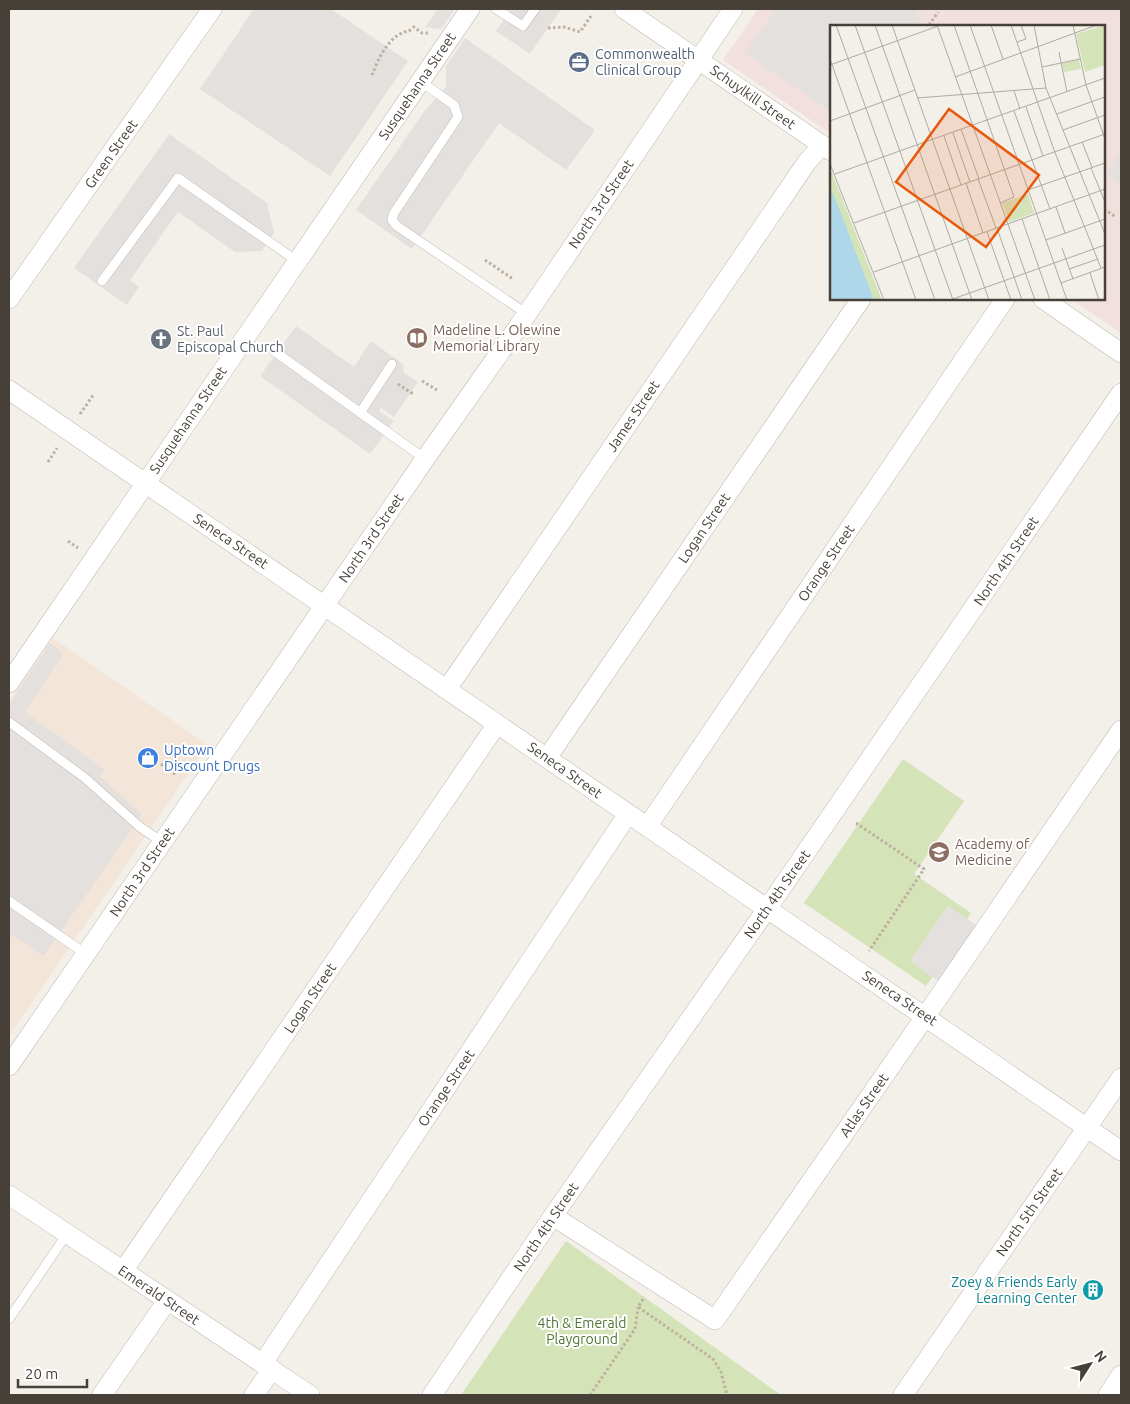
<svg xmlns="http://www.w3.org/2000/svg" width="1130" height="1404" font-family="Ubuntu,sans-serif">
	<rect width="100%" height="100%" fill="#f3f0ea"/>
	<path fill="#f3e5d8" d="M53,638L208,745L9,1036V702Z"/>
	<path fill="#f2e0df" d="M758,9H1121V333L1071,299H1104V26H831V134L723,60Z"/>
	<path fill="#d5e3b8" d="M903,759L964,801L914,874L971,913L967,919L948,906L911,961L933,976L926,986L804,903Z
		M566,1241L781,1395H461Z"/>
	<path fill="#e3e0de" d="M254,9H331L408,61L330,176L200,89Z
		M438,9H455L441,29L425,27Z
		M511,9H561L530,54L496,31Z
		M776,9H916V14L923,26H831V112L745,53Z
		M465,38L595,130L566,170L499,123L412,249L356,210L426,109L446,87V66Z
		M169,134L267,203L274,233L262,251L235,252L178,212L130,280L139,287L127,305L74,268Z
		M1121,152V185L1106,174Z
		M296,326L354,367L371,341L403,364L404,373L418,382L394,417L381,408L379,411L394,421L370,454L260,376Z
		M50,643L63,654L25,712L104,769L100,777L142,814L44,956L9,933V704Z
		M948,906L976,925L938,981L910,961Z"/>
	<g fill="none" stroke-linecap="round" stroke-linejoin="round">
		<g stroke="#c1b9b1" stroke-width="10">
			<path id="lane" d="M496,9L523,26L535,9
				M420,81L454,105L458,117L394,213L392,220L397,226L527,314
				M102,281L178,178L297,261
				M274,351L425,459
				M360,413L392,364
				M9,722L85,778L140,827L162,842
				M9,901L86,954
				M9,1319L67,1234"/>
		</g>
		<g stroke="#c1b9b1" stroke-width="20">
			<path id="street" d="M624,9L831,151
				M9,299L212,9
				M1043,299L1121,353
				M9,390L1121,1151
				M9,683L470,9
				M447,689L807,162L822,145
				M547,758L861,299
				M647,827L1005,299
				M9,1066L425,459L527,314L733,9
				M9,1195L310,1395
				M553,1216L715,1320L938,998L1121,730
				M123,1271L497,724
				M263,1363L628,814
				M102,1395L167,1301
				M254,1395L272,1369
				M432,1395L553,1216L778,893L1121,393
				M903,1395L1121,1078
				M1108,1395L1121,1375"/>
		</g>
		<path stroke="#beb0a1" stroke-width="3" stroke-dasharray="2.5 2.5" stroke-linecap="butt" d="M929,25L938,12
			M548,28L564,27L580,32L591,16
			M372,75C378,59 390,33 409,31L414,27L422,33H428
			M1104,209L1116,217
			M485,260L513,279
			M422,381L437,390
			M398,384L413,394
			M80,414L94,394
			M48,462L57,448
			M68,541L78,548
			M161,764L176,775
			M856,823L924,869L869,951
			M643,1299L638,1307L713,1359L721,1372L727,1395
			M590,1395L635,1329L638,1307"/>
		<use href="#lane" stroke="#fff" stroke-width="9"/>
		<use href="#street" stroke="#fff" stroke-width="19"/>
	</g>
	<defs>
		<g id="office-disc" transform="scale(1.125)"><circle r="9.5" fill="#5c6f8a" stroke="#fff"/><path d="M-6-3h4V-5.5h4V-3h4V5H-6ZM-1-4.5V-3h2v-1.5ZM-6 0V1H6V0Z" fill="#fff"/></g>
		<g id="library-disc" transform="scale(1.125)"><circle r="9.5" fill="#8d6e63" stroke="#fff"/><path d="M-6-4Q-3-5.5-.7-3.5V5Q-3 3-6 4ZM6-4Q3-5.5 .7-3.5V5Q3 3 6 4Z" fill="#fff"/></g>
		<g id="church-disc" transform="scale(1.125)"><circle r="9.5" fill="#6b7280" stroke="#fff"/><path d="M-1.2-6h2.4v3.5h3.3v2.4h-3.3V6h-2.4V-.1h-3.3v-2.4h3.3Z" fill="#fff"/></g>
		<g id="shop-disc" transform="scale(1.125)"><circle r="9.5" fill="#3f7fe0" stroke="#fff"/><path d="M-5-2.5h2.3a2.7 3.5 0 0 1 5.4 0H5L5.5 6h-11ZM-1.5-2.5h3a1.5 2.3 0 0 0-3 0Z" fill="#fff"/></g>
		<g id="school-disc" transform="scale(1.125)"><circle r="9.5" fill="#8d6e63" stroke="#fff"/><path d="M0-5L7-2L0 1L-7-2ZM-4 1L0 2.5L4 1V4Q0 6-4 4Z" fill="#fff"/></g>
		<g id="building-disc" transform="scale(1.125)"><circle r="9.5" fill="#0f9aa8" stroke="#fff"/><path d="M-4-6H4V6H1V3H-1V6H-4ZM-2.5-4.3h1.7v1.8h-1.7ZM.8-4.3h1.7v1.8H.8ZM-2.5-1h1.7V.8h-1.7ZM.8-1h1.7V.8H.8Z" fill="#fff"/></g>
	</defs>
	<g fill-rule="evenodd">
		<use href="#office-disc" x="579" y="62"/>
		<use href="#library-disc" x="417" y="338"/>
		<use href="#church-disc" x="161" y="339"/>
		<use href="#shop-disc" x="148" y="758"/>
		<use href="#school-disc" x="939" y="852"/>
		<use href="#building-disc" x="1093" y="1290"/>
	</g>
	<g text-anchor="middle" stroke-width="4" stroke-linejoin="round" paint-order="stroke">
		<g font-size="14" fill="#4e5e75" stroke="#fff" text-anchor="start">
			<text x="595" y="59">Commonwealth<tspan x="595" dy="16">Clinical Group</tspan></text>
		</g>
		<g font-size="14" fill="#474039" stroke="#fff">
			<text transform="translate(417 86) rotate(-56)" y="5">Susquehanna Street</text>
			<text transform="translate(753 97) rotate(35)" y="5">Schuylkill Street</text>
			<text transform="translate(111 154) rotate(-55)" y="5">Green Street</text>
			<text transform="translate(601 204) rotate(-56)" y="5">North 3rd Street</text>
			<text transform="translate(633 416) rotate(-56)" y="5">James Street</text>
			<text transform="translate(188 420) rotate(-56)" y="5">Susquehanna Street</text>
			<text transform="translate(704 528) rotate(-56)" y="5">Logan Street</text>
			<text transform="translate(371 538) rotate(-56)" y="5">North 3rd Street</text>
			<text transform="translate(231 541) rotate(34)" y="5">Seneca Street</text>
			<text transform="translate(1006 561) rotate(-56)" y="5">North 4th Street</text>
			<text transform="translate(826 563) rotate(-56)" y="5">Orange Street</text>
			<text transform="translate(565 770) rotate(35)" y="5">Seneca Street</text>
			<text transform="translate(142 872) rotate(-56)" y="5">North 3rd Street</text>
			<text transform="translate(777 894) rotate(-55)" y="5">North 4th Street</text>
			<text transform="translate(310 998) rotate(-56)" y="5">Logan Street</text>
			<text transform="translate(900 998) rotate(34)" y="5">Seneca Street</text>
			<text transform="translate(446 1088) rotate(-56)" y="5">Orange Street</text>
			<text transform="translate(864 1105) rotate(-55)" y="5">Atlas Street</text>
			<text transform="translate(1029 1212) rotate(-55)" y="5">North 5th Street</text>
			<text transform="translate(546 1227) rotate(-56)" y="5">North 4th Street</text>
			<text transform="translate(159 1295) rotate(34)" y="5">Emerald Street</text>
		</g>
		<g font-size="14" fill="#785e54" stroke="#fff" text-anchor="start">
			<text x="433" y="335">Madeline L. Olewine<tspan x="433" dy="16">Memorial Library</tspan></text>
			<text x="955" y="849">Academy of<tspan x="955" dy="16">Medicine</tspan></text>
		</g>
		<g font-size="14" fill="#5b616d" stroke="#fff" text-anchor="start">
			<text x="177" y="336">St. Paul<tspan x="177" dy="16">Episcopal Church</tspan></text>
		</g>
		<g font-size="14" fill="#366cbe" stroke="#fff" text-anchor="start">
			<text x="164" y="755">Uptown<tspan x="164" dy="16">Discount Drugs</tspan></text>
		</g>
		<g font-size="14" fill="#0d838f" stroke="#fff" text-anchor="end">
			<text x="1077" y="1287">Zoey &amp; Friends Early<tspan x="1077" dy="16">Learning Center</tspan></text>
		</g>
		<g font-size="14" fill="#527332" stroke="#fff">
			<text x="582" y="1328">4th &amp; Emerald<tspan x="582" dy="16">Playground</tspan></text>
		</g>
	</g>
	<g transform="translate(830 25)">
		<rect width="275" height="275" fill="#f3f0ea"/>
		<path d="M275,0V40L255,47L246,9ZM249,35L251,44L234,47L232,38ZM0,143L52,275H44L0,163ZM198,169L204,188L179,197L172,178Z" fill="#d5e3b8"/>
		<path d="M0,163L7,178L44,275H0Z" fill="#aed8e9"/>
		<path fill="none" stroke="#aeaaa3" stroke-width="1" d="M6,0L105,275M25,0L123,275M45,0L142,275M62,0L159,275M107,0L205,275M124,0L184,172L170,178M140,0L237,275M161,0L173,34M181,0L224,125L271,243M204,0L216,63L275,209M243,0L256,60L275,114M187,17L196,14L191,0M229,27L237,67M0,34L86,275M0,40L111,0M212,42L250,34M125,52L267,0M184,66L190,84M87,73L216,63M196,82L213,131M184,86L220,184M227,89L275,72M0,96L85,65M131,104L149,154M233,105L275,90M123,108L140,157M114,111L131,160M252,117L262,142M0,139L54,275M261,143L275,177M5,149L275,53M148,154L166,203M136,158L153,208M198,165L275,138M226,182L235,208M192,194L220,275M24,198L275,109M167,203L192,275M157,207L181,275M216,215L275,194M232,223L243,254M239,244L268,234M44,247L275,164M260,248L269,275M231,258L275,242M120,275L275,220"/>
		<path fill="#e8590c" fill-opacity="0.15" stroke="#e8590c" stroke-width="2.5" d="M119,84L209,150L156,222L66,157Z"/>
		<rect width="275" height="275" fill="none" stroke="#474039" stroke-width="2.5"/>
	</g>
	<rect width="1130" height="1404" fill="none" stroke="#474039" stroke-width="20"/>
	<g transform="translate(1090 1364) rotate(54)" stroke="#ffffff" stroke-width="4" paint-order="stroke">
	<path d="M0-4L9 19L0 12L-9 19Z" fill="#474039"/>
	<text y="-8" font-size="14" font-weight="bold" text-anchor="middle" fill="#474039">N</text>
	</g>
	<path d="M18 1379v8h69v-8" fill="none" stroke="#474039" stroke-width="2.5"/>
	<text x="25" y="1379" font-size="15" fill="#474039" stroke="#ffffff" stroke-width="4" paint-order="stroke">20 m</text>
</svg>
